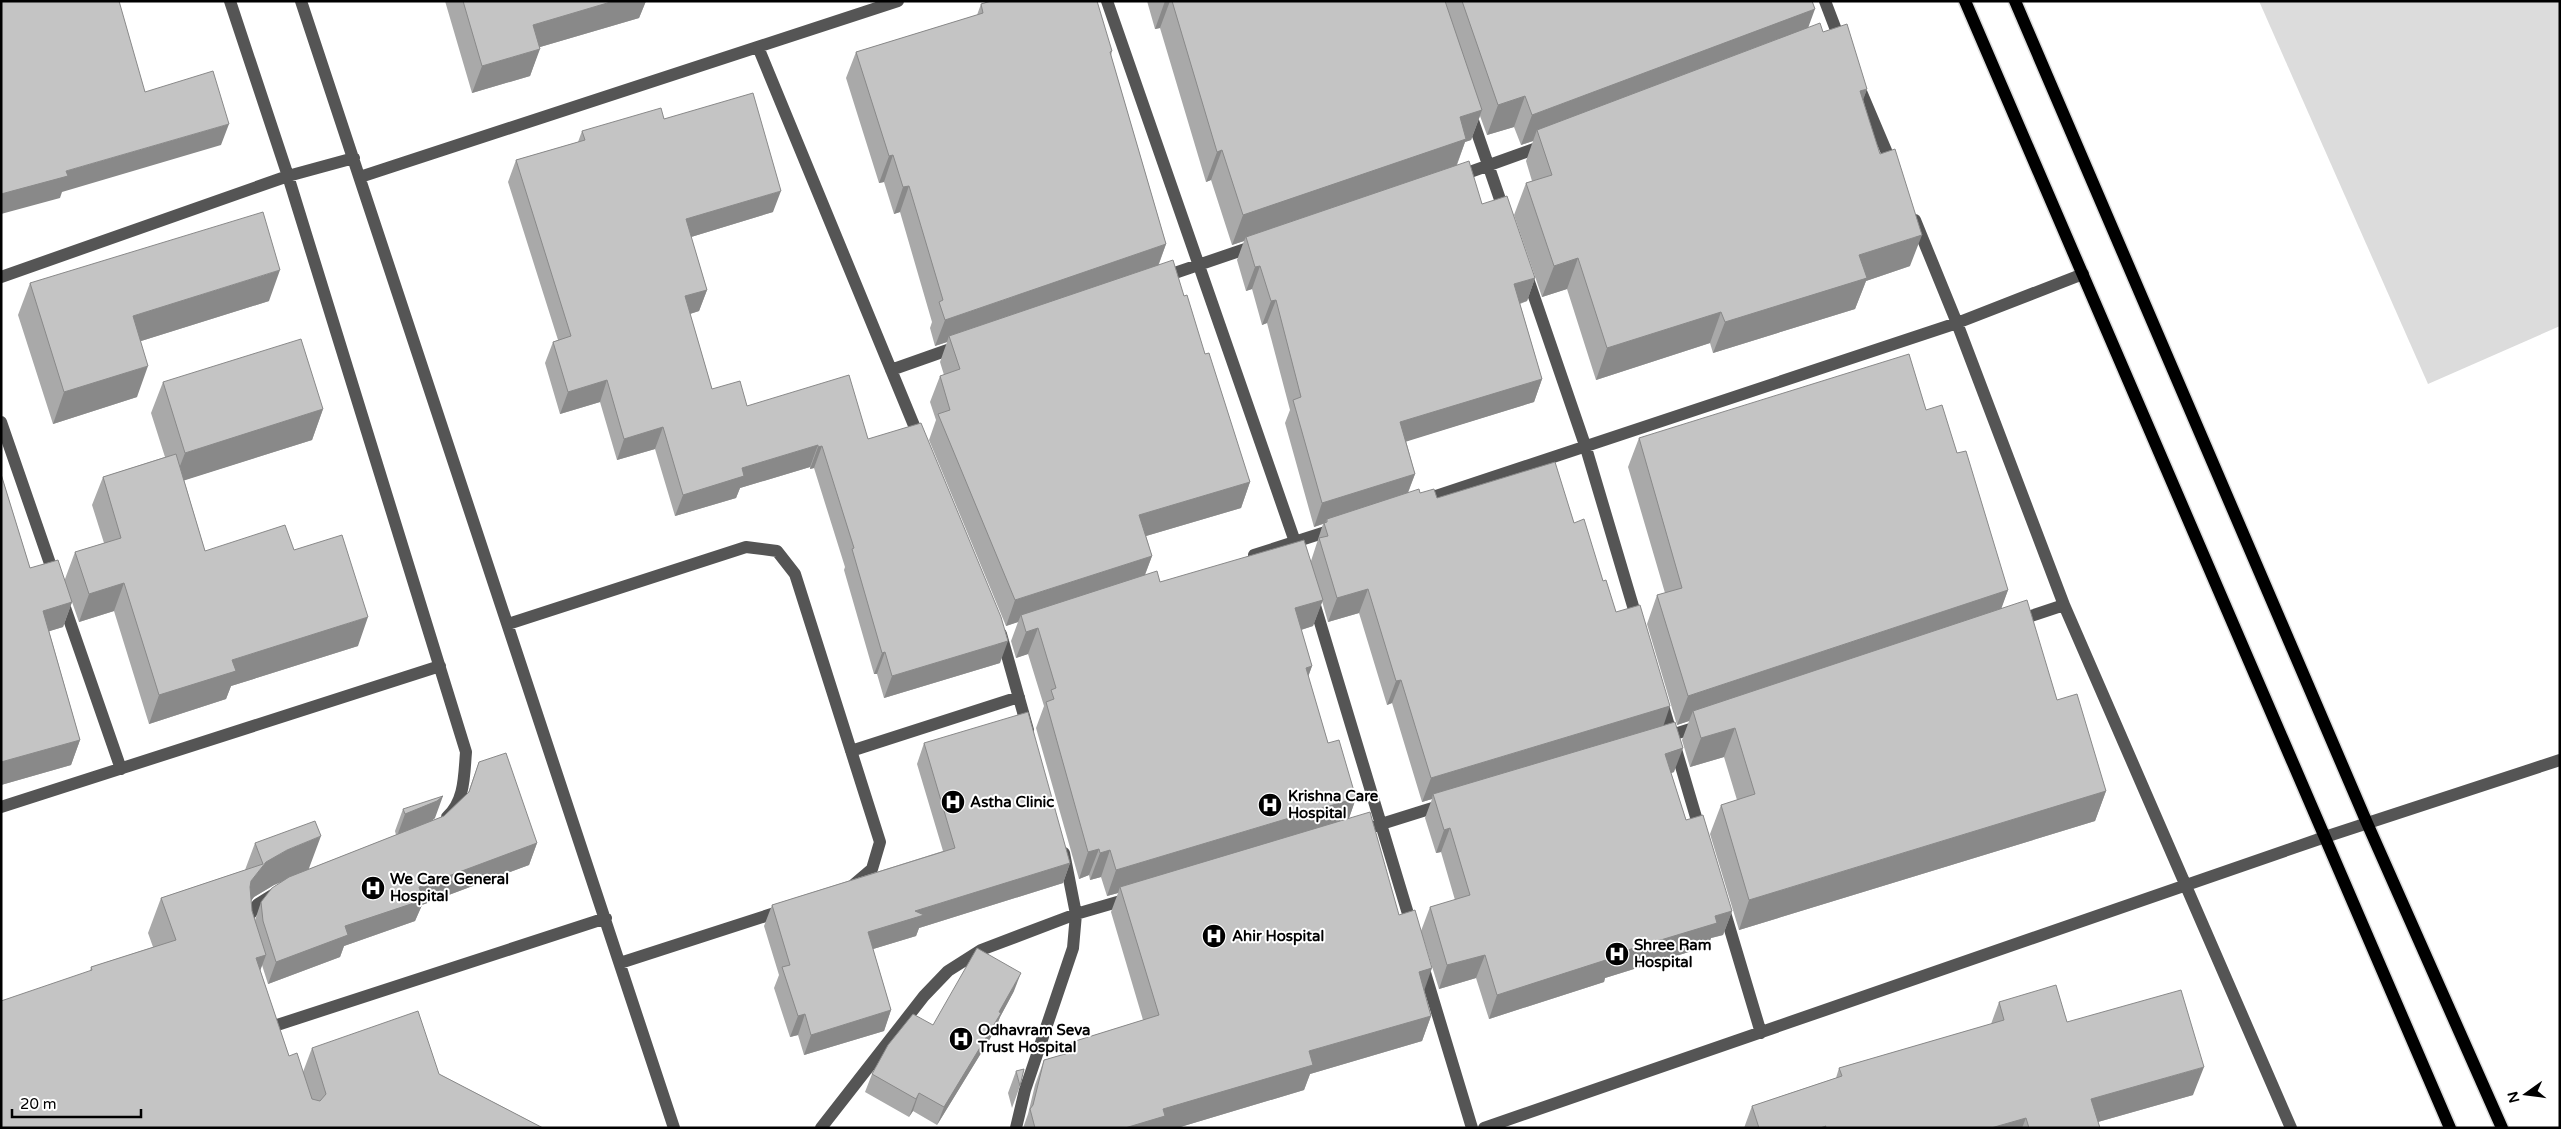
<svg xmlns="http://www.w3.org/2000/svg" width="2561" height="1129" font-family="'Varela Round',sans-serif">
	<rect width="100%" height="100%" fill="#fff"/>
	<path fill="#dcdcdc" d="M2259,1H2560V326L2428,384Z"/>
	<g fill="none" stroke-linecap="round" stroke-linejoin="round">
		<g stroke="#dbdbdb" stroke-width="15">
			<path id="major" d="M1965,1L2450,1128
				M2015,1L2367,823L2502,1128"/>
		</g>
		<path stroke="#555" stroke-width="12" d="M230,1L288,176L466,752C464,775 465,801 447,817
			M301,1L674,1128
			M1107,1L1301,559
			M1825,1L1841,43
			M758,47L920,440
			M1857,82L1893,167
			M1470,112L1505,214
			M360,177L898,1
			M1456,177L1545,145
			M1915,220L1957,323L2064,605L2291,1128
			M1526,273L1586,448L1638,623
			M1,277L288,176L354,158
			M1160,278L1257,245
			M891,370L959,346
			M1,422L55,578
			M1421,501L1957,323L2083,274
			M1254,555L1335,529
			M62,599L121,769
			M1313,599L1412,927
			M2016,621L2064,605
			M508,624L746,547L777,551L795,574L880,842L872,869L852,886
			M1001,634L1028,730
			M1662,702L1701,834
			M1662,738L1700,726
			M851,751L1019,697
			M1,807L440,666
			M1359,831L1442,805
			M1723,906L1761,1033
			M245,925V921L258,904L274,894
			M620,963L784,910
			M1423,966L1472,1128
			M274,1026L606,918
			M821,1128L924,996L948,971L981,950L1076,914L1131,898
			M1016,1128L1025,1090L1073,948L1076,914L1064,853
			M1484,1128L2325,837L2560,760"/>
		<use href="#major" stroke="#000" stroke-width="12"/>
	</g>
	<path fill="#a9a9a9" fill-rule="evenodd" d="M445,1H646L639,18L540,47L530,76L472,93Z
		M1147,1H1812L1808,28L1823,32L1867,89L1863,99L1910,266L1866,281L1855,309L1713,353L1710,343L1596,380L1567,289L1542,297L1514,215L1526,183L1532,181L1526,161L1533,141L1521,145L1514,127L1487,135L1480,116L1471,140L1465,142L1457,165L1482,204L1535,278L1527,301L1520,304L1542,379L1534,402L1406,441L1415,474L1408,493H1420L1437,498L1574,523L1603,581L1663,725L1674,772L1671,773L1686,820L1732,911L1723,935L1711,938L1708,946L1605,978L1604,982L1489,1019L1476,978L1439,989L1421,931L1430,907L1455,900L1441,852L1436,853L1425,818L1432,799L1422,802L1392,703L1387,705L1359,613L1328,622L1322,601L1313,626L1301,630L1312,666L1308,677L1328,743L1356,798L1349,818L1399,915L1424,991L1431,1016L1422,1041L1310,1074L1304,1090L1177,1128H1023L1028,1114L1035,1085L1044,1060L1065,1054L1069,1043L1143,1020L1111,912L1118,893L1107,896L1101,877L1090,880L1089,875L1079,879L1036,728L1044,706L1028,654L1016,658L1011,641L1018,622L1006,626L929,440L936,420L930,402L940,376L944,375L940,362L947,342L935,346L930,328L932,322L900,212L894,214L884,182L879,183L846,78L856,52L977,15L981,4L1112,51L1111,56L1166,244L1159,264L1184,296L1250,482L1241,508L1146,536L1152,556L1145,575L1160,582L1311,561L1323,524L1314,527L1285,423L1290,410L1267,323L1262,325L1252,289L1246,291L1237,260L1244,241L1232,245L1211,180L1206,182L1160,28L1155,29Z
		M664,119L773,212L691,237L707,290L699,311L690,314L712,389L747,406L868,439L1000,663L884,698L877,674H874L844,570L845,567L814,468L810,469V467L740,488L736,498L675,516L655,449L617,460L600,402L560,414L545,363L553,342L558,340L508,182L516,160L578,142L582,131Z
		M30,283L269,301L141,341L137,397L53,424L18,315Z
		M163,382L323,409L312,440L184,480L205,551L294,550L358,646L231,686L226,699L149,724L114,611L79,622L72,602L63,627L49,631L80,740L71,765L1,785V474L30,568L65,579L75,552L104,543L92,505L103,477L165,457L151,413Z
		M1926,410L1957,453L2008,590L2001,608L2057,700L2106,791L2095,821L1739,930L1710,834L1721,805L1737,800L1724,757L1690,767L1682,740L1689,721L1677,725L1647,624L1657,595L1665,593L1628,467L1639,438Z
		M924,743L1070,863L1063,883L919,928L916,936L873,949L891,1010L884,1031L804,1055L798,1035L790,1037L774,988L779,975L764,926L772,905L943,851L917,764Z
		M479,762L537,843L529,865L422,905L415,921L344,946L340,957L268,984L262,965L260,970L289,1056L303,1072L312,1048L439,1074L543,1128H1L90,971L91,967L153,947L148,933L161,898L245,870L255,843L309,869L396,835L395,831L403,809L435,818L431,821L444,816L468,793ZM283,881L261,902L255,920L252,911L251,901L254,897L274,885Z
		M1014,991L1000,1017L994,1032L937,1125L913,1111L909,1117L865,1092L872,1074L933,1025Z
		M1999,1002L2067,1022L2193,1095L2098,1122L2100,1128H1744L1752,1106L1836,1078L1839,1068L1991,1024Z
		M1016,1071L1020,1086L1012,1108L1008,1093Z"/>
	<path fill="#898989" d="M614,1H646L639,18L523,52L533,25Z
		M1165,1H1170L1160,28L1155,29Z
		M1815,9L1804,39L1537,130L1533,141L1521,145L1532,115Z
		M540,49L530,76L472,93L482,66Z
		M1867,89L1856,120L1860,91Z
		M1525,96L1514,127L1487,135L1498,105Z
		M1482,110L1471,140L1465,142L1455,169L1246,237L1244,241L1232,245L1243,215L1460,117Z
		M229,124L221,145L62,192L60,198L1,214V194L66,171Z
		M1222,150L1211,180L1206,182L1217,152Z
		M893,155L884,182L879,183L889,156Z
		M909,186L900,212L894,214L903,187Z
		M781,191L773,212L678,241L686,219Z
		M1922,235L1910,266L1866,281L1855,309L1713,353L1725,322L1859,255Z
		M1166,244L1156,271L949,336L947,342L935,346L945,320Z
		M1578,258L1567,289L1542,297L1554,266Z
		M1260,266L1252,289L1246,291L1255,267Z
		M280,270L269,301L122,347L133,316Z
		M1535,278L1527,301L1505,308L1514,284Z
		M707,290L699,311L677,318L685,296Z
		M1276,300L1267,323L1262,325L1271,301Z
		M1721,312L1710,343L1596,380L1607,348Z
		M148,366L137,397L53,424L64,392Z
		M1542,379L1534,402L1392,446L1400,422Z
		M607,380L600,402L560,414L568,392Z
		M323,409L312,440L173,484L185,453Z
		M663,427L655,449L617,460L624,439Z
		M818,445L810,467L740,488L736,498L675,516L683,495L742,468Z
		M822,446L814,468L810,469L818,447Z
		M1415,474L1406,497L1327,522V519L1325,523L1314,527L1322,503Z
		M1250,482L1241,508L1129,541L1139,515Z
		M1152,556L1142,582L1021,615L1018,622L1006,626L1015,600Z
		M124,583L114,611L79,622L89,594Z
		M1368,589L1359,613L1328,622L1337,598Z
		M2008,590L1998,618L1693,711L1689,721L1677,725L1688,696Z
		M1323,600L1313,626L1285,635L1295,608Z
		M72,602L63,627L34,636L43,611Z
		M368,617L358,646L231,686L226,699L149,724L159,695L232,660Z
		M1038,628L1028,654L1016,658L1026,632Z
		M1008,641L1000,663L884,698L892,676Z
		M885,652L877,674H874L882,653Z
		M1312,666L1302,693L1306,668Z
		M1401,680L1392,703L1387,705L1396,681Z
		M1670,706L1662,730L1433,794L1432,799L1422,802L1431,778Z
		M1735,728L1724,757L1690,767L1701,738Z
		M80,740L71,765L1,785V762Z
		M1683,748L1674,772L1657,778L1665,754Z
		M2106,791L2095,821L1739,930L1749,900Z
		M443,796L435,818L429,823L397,836L405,814Z
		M1356,798L1347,824L1120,887L1118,893L1107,896L1116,870Z
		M1450,828L1441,852L1436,853L1444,830Z
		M321,836L308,871L274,885L254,897L239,916L251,881L266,862L287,850Z
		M537,843L529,865L422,905L415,921L344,946L340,957L268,984L276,962L419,887Z
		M1099,849L1089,875L1079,879L1088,852Z
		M1110,850L1101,877L1090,880L1100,853Z
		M1070,863L1063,883L919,928L916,936L860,953L868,932L915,911Z
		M1732,911L1723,935L1711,938L1708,946L1605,978L1604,982L1489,1019L1497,995L1611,955L1715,916Z
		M266,955L253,990L256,958Z
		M1485,955L1476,978L1439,989L1447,965Z
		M1432,968L1423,994L1419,972Z
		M1021,973L1014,991L1000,1017L994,1032L937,1125L944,1107Z
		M891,1010L884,1031L804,1055L811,1035Z
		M805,1014L798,1035L790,1037L798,1016Z
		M1431,1016L1422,1041L1310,1074L1304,1090L1177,1128H1125L1163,1109L1309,1051Z
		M2204,1067L2193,1095L2080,1127L2091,1099Z
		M919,1093L913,1111L909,1117L916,1099Z
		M2026,1118L2022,1128H1991Z"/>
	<path fill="#c4c4c4" stroke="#898989" d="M1,1H119L145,92L213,71L229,124L66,171L68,176L1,194Z
		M463,1H614L533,25L540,49L482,66Z
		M991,1H1097L1112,51L1110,52L1166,244L945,320L939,302L943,300L909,186L903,187L893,155L889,156L856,52L983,13L981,4Z
		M1172,1H1445L1482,110L1460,117L1466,139L1243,215L1222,150L1217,152Z
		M1462,1H1812L1815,9L1532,115L1525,96L1498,105Z
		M1820,23L1823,32L1847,24L1867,89L1860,91L1880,154L1895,149L1922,235L1859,255L1867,278L1725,322L1721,312L1607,348L1578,258L1554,266L1526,183L1552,175L1537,130Z
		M753,93L781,191L686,219L707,290L685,296L712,389L740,381L747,406L849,375L868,439L921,423L1001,617L1008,641L892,676L885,652L882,653L852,549L854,548L822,446L818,447V445L742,468L744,476L683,495L663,427L624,439L607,380L568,392L553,342L571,336L516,160L585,140L582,131L661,108L664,119Z
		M1469,161L1482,204L1507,196L1535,278L1514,284L1542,379L1400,422L1415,474L1322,503L1293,400L1301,397L1276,300L1271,301L1260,266L1255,267L1246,237Z
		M263,212L280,270L133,316L148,366L64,392L30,283Z
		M1173,260L1184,296L1187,295L1205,354L1209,353L1250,482L1139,515L1152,556L1015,600L938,414L950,410L940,376L960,369L949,336Z
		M301,339L323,409L185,453L163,382Z
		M1909,354L1926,410L1942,405L1957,453L1966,451L2008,590L1688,696L1657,595L1682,588L1639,438Z
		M176,454L205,551L285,525L294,550L342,535L368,617L232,660L236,671L159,695L124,583L89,594L75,552L121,538L103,477Z
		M1555,462L1574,523L1584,519L1603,581L1606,580L1616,612L1640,605L1670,706L1431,778L1401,680L1396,681L1368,589L1337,598L1319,538L1328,536L1324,523L1327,522V519L1419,489L1420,493L1434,489L1437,498Z
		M1,474L30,568L58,560L72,602L43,611L80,740L1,762Z
		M1304,540L1323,600L1295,608L1312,666L1306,668L1328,743L1339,740L1356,798L1116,870L1110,850L1100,853L1099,849L1088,852L1046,702L1054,699L1051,690L1056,688L1038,628L1026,632L1021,615L1157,571L1160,582Z
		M2027,600L2057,700L2077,694L2106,791L1749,900L1721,805L1755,794L1735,728L1701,738L1693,711Z
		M1028,712L1070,863L915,911L924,915L868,932L891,1010L811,1035L805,1014L798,1016L782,967L790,965L772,905L955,848L924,743Z
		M1675,722L1683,748L1665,754L1686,820L1703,815L1732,911L1715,916L1717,923L1611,955L1612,958L1497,995L1485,955L1447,965L1430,907L1470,895L1450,828L1444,830L1433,794Z
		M506,753L537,843L419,887L423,900L345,926L348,935L276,962L263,921L261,902L272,888L289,877L444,816L469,792L479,762Z
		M443,796L437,801L405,814L403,809Z
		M1370,812L1399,915L1415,910L1432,968L1419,972L1431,1016L1309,1051L1313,1065L1163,1109L1165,1116L1125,1128H1035L1030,1109L1033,1105L1044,1060L1072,1052L1069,1043L1159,1015L1120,887Z
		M315,821L321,836L287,850L266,862L251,881L250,887L252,911L266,955L256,958L289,1056L297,1053L312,1099L320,1101L326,1094L312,1048L418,1011L439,1074L543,1128H1V1001L92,970L91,967L176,940L161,898L263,864L255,843Z
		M977,948L1021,973L999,1012L1001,1013L944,1107L919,1093L916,1099L872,1074L888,1045L913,1014L933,1025Z
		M2056,985L2067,1022L2181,990L2204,1067L2091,1099L2100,1128H2029L2026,1118L1991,1128H1825L1826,1126L1820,1128H1759L1752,1106L1842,1076L1839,1068L2004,1020L1999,1002Z
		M1024,1069L1020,1086L1016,1071Z"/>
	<defs>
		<g id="hospital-disc" transform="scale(1.25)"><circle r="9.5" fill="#000" stroke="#fff"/><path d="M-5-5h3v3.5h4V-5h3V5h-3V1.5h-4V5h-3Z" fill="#fff"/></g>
	</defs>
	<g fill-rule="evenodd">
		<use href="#hospital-disc" x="953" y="802"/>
		<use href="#hospital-disc" x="1270" y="805"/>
		<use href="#hospital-disc" x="373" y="888"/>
		<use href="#hospital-disc" x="1214" y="936"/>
		<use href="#hospital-disc" x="1617" y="954"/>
		<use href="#hospital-disc" x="961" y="1039"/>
	</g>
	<g text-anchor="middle" stroke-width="4" stroke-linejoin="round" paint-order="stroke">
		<g font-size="15" font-weight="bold" fill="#000" stroke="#fff" text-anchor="start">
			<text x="1288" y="801">Krishna Care<tspan x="1288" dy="17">Hospital</tspan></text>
			<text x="970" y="807">Astha Clinic</text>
			<text x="390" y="884">We Care General<tspan x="390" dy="17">Hospital</tspan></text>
			<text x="1232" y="941">Ahir Hospital</text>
			<text x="1634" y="950">Shree Ram<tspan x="1634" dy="17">Hospital</tspan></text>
			<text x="978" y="1035">Odhavram Seva<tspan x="978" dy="17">Trust Hospital</tspan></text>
		</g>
	</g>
	<rect width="2561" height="1129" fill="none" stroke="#000000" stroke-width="5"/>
	<g transform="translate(2526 1094) rotate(256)" stroke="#ffffff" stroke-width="4" paint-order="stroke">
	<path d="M0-4L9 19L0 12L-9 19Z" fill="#000000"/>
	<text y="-8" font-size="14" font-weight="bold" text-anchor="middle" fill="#000000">N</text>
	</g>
	<path d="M12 1109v8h129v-8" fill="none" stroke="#000000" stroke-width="2.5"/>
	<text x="20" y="1109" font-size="15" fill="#000000" stroke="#ffffff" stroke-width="4" paint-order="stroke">20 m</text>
</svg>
